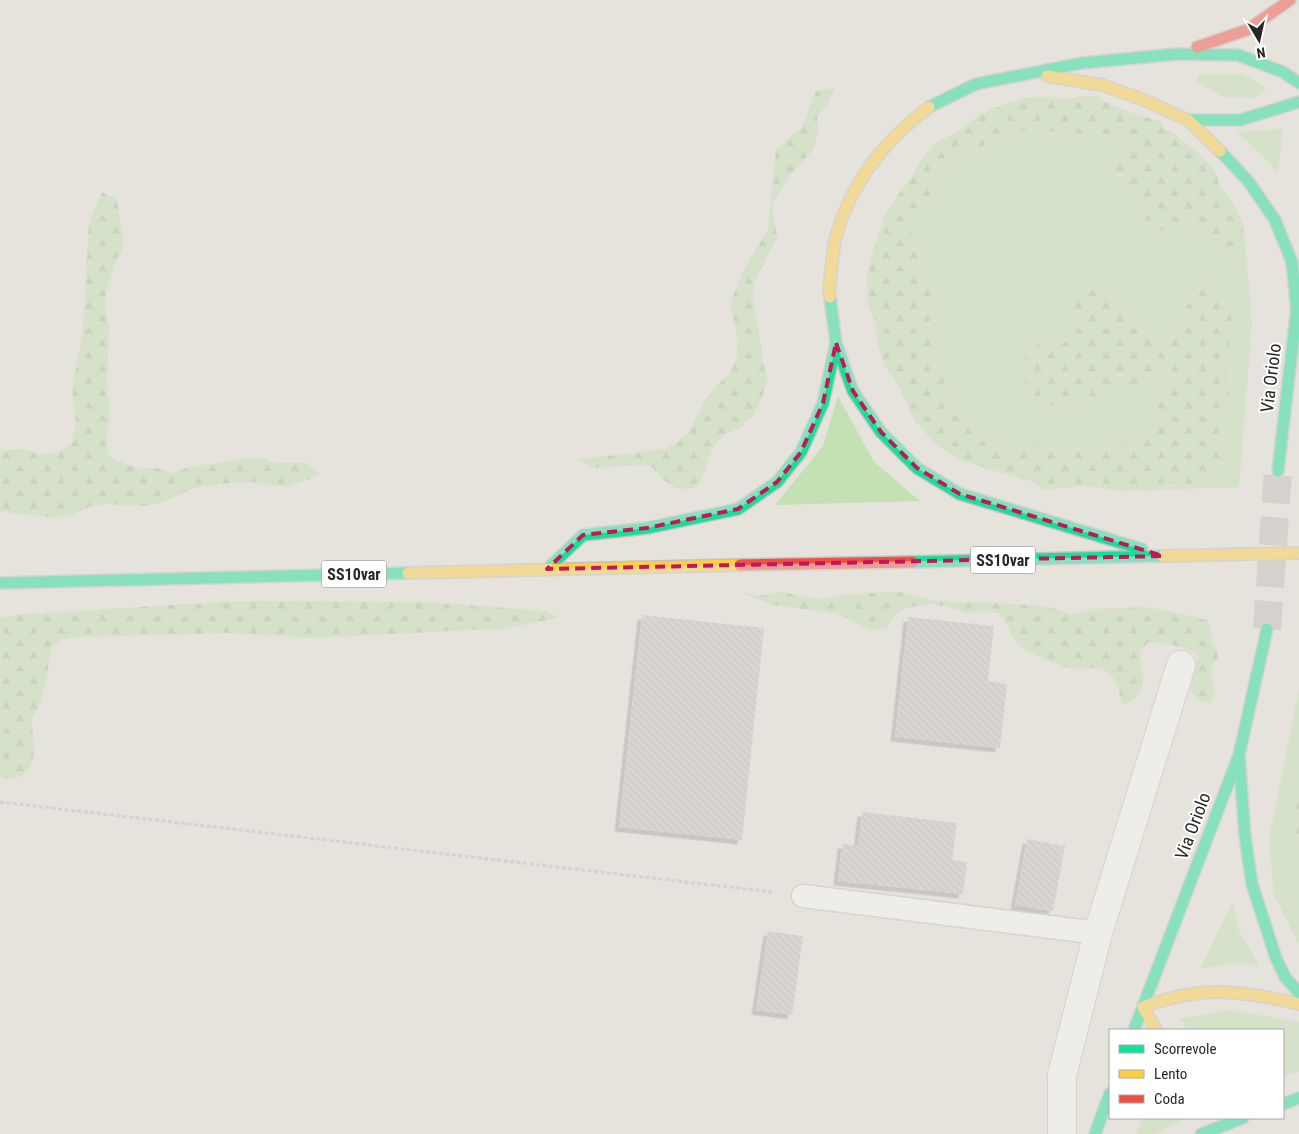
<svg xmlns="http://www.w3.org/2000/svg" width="1299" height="1134" font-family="'Roboto Condensed',sans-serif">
	<defs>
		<pattern id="forest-firs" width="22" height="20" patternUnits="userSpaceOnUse" patternTransform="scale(1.25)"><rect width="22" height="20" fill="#c4e1b4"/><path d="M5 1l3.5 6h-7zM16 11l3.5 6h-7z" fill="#a8c19b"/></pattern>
		<pattern id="building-back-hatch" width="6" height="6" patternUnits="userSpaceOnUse" patternTransform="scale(1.25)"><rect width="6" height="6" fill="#cbc8c3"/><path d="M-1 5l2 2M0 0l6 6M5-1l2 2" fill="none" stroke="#aeaca8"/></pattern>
		<filter id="shadow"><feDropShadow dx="-4.5" dy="4.5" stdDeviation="0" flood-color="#0004"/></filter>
	</defs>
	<rect width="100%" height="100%" fill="#e6e2dc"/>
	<path fill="#c4e1b4" d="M1200,74H1243L1267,88L1256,98L1225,97L1196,82Z
		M1283,129L1278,172L1237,132Z
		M1025,130L1055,132L1070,136L1116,135L1125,146L1114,166L1134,191L1160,231C1170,229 1182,225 1192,228C1209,232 1217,265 1238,249L1240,235L1244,228L1252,323L1239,487L1153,490C1176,484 1210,487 1222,463L1218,448L1219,424L1231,384L1232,377L1225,363L1231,326L1230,301L1216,284C1213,284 1208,283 1205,285C1188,291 1180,323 1175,339L1164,345L1140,336L1132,312L1124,304L1112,298L1105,289L1076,302L1070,341L1058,345L1045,342L1032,347L1025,357L1033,394L1055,407L1068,406L1092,397L1154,381L1161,371L1170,369V385L1154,407C1155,422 1152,417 1146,427C1143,431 1142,436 1138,439C1127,448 1081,451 1066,450C1059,449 1051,445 1044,445C1034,445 1024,449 1014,449C998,449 979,441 969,430L948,386L933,358L930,328L934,291L919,261L908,213L928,198L937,185L943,169L957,160L1009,132Z
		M838,396L874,462L920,501L775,505L823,446Z
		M1299,690V945L1274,895L1269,840Z
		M1233,901L1238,929L1259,965L1233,963L1200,969Z
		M1229,1010L1299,1022V1071L1283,1076V1030H1188L1179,1019Z
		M1142,1118H1186L1156,1134H1136Z"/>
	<path fill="url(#forest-firs)" d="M835,88L828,103L817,117L818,133L813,150L790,175L772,205L777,238L754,282L753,298L767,382L761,400L753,416L740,428L725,434L713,448L700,482L695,488L678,489L663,480L651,466L632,465L593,468L577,460L663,449L676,444L688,433L705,401L717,385L730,374L737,356L738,339L730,304L742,273L768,229L776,150L802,127L816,91Z
		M1084,96L1091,97L1098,96L1101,100L1133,113L1161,122L1163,127C1176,134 1210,160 1216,173C1218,178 1218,182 1221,187C1231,201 1239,211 1244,228L1240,235L1238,249C1219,263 1210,239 1198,230C1184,220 1166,237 1153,228C1141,220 1140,204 1134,191L1115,181L1114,166L1125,146L1116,135L1070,136L1055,132L1041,130H1025L1009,132L957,160L943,169L937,185L928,198L908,213L919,261L934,291L930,328L933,357L948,386L969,430C979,441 998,449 1014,449C1024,449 1034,445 1044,445C1051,445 1059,449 1066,450C1081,451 1127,448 1138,439C1142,436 1143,431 1146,427C1152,417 1155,421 1154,407L1170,385V369L1161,371L1154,381L1144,387L1093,397L1068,406L1055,407L1033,394L1025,382L1023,370L1025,357L1032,347L1045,342L1058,345L1070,341L1076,302L1095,284L1105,289L1112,298L1124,304L1132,312L1140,336L1164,345L1175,339C1181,321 1190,282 1214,284C1220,284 1226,289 1228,295C1232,308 1232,326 1230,340C1229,347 1225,356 1225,363C1226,371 1233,375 1231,385C1225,417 1212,426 1222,463L1219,469L1207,478L1192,484L1172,485L1153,490H1115L1084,486L1044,490L1030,481L961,461L937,445L914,420L901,390L886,368L877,345L876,322L868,306L867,276L878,235L885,215L901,190L908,183L922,158L937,142L958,132L979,115L1010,102L1024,98L1039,97L1061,99Z
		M102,192L117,200L122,235V251L117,258L106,292L105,310L109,327L107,381L110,417L106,440L109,456L123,463L140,469L158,468L172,473L189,467L244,459L262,458L276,463H307L320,475L287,487L251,482L231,483L193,488L162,503L143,506L106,504L88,507L71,516L50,517L0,512V450L25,449L41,454L59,453L72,443L76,424L72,389L83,330L89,222Z
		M735,590L758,596L782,592L818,599L867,593L901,592L935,601L1035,605L1058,609L1071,614L1098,609L1147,607L1196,617L1208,621L1212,632L1211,645L1217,648L1218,658L1211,668L1215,692L1210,703L1197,700L1190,689L1198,655C1183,646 1166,642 1149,642L1140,651C1142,666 1147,688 1134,700C1131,702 1125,704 1122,705C1119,687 1115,668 1093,668C1085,668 1078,669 1070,668C1059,666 1031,653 1021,647C1013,641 1011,633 1007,624C1005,620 1001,616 997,613L984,611L968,613L944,606L930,604L904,608L894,616L886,628L873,630L861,626L839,614L773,605Z
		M236,601L426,602L546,611L559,617L509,628L314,638L229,633L78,637L60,640L52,646C49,665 45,685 40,703C38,709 33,715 32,721C32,730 34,740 34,749C34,769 21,783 0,778V618L25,614Z
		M1299,790V852L1288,839L1291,814Z"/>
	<path fill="url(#building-back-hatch)" filter="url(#shadow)" d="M642,615L764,628L742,840L619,827Z
		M908,617L994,626L988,681L1007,684L1000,748L895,737Z
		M862,812L957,823L952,860L967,862L963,894L838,881L842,844L858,846Z
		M1027,839L1065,846L1053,911L1015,905Z
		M768,931L803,936L792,1015L756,1010Z"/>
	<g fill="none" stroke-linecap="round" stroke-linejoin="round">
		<path stroke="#c0bdb8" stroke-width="28" stroke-dasharray="28 14" stroke-linecap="butt" d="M1267,629L1278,471"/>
		<g stroke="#c3c1c2" stroke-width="25">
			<path id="lane" d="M803,896L1098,933"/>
		</g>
		<g stroke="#c3c1c2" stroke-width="30">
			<path id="street" d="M1062,1134V1075L1098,933L1181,665"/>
		</g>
		<g stroke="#c3c1c2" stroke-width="14">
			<path id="fast" d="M929,107L976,84L1082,63L1177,54L1238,55L1283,72L1299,83
				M1188,120H1240L1299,102
				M1220,151L1249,182L1275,220L1292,262L1297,312
				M830,297L836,343L853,391L881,432L917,468L960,494L1142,549
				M1278,471L1299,289
				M912,562L1163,556
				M547,569L583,535L647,528L738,509L777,482L801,452L823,403L836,343
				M0,583L408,573
				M1239,755L1245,836L1252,884L1276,958L1285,977L1299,993
				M1134,1030L1239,755L1267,629
				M1283,1104L1299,1098
				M1095,1134L1110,1093
				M1201,1134L1243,1118"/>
		</g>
		<g stroke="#c3c1c2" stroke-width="14">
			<path id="slow" d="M1047,76L1102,85L1144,100L1188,120L1220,151
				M830,297L829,290C831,273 832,253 836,236C851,183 885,140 929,107
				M408,573L740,565
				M1156,1030L1143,1007C1201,985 1240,990 1299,1004"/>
		</g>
		<g stroke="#c3c1c2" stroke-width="14">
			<path id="jam" d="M1197,47L1247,30L1290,0
				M740,565L912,562"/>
		</g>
		<path stroke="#c2c2c1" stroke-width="3" stroke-dasharray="4 2.5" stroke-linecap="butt" d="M0,802L772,892"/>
		<use href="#lane" stroke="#fbfbfa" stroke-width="22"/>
		<use href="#street" stroke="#fbfbfa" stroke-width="28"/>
		<use href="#fast" stroke="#16e098" stroke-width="11"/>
		<use href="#slow" stroke="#ffcf43" stroke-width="11"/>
		<use href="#jam" stroke="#f24e42" stroke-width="11"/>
		<g stroke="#c3c1bf" stroke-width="14" stroke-linecap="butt">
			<path id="slow-bridge" d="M1163,556L1299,553"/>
		</g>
		<use href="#slow-bridge" stroke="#ffcf43" stroke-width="11"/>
	</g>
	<path d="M0 0H1299V1134H0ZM836,343L853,391L881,432L917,468L960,494L1163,556L547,569L583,535L647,528L738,509L777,482L801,452L823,403Z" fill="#e6e2dc" fill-opacity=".55" fill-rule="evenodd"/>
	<path fill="none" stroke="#c2185b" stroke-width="4" stroke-dasharray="10 6" stroke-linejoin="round" d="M836,343L853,391L881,432L917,468L960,494L1163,556L547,569L583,535L647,528L738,509L777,482L801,452L823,403Z"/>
	<g text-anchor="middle" stroke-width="4" stroke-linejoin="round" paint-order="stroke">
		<g fill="#fff" stroke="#686868" stroke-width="1">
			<rect x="970.5" y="546.5" width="65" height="27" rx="4"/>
			<rect x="321.5" y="560.5" width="65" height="27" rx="4"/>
		</g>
		<g font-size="16" font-weight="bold" fill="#272727">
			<text x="1003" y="566">SS10var</text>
			<text x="354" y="580">SS10var</text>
		</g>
		<g font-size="18" fill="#272727" stroke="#fff">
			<text transform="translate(1271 378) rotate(-83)" y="6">Via Oriolo</text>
			<text transform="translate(1193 826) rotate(-69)" y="6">Via Oriolo</text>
		</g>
	</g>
	<rect x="1109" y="1029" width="175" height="90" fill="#ffffff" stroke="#a9a9a9"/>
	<rect x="1119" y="1045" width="25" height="8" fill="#16e098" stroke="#a9a9a9"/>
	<text x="1154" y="1054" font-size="15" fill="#272727">Scorrevole</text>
	<rect x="1119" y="1070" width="25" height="8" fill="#ffcf43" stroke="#a9a9a9"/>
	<text x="1154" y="1079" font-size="15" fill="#272727">Lento</text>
	<rect x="1119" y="1095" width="25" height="8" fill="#f24e42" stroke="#a9a9a9"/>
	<text x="1154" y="1104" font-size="15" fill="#272727">Coda</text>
	<g transform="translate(1259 40) rotate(171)" stroke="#ffffff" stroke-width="4" paint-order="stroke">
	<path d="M0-4L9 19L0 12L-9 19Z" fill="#272727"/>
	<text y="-8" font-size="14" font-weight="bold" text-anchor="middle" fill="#272727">N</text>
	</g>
</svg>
